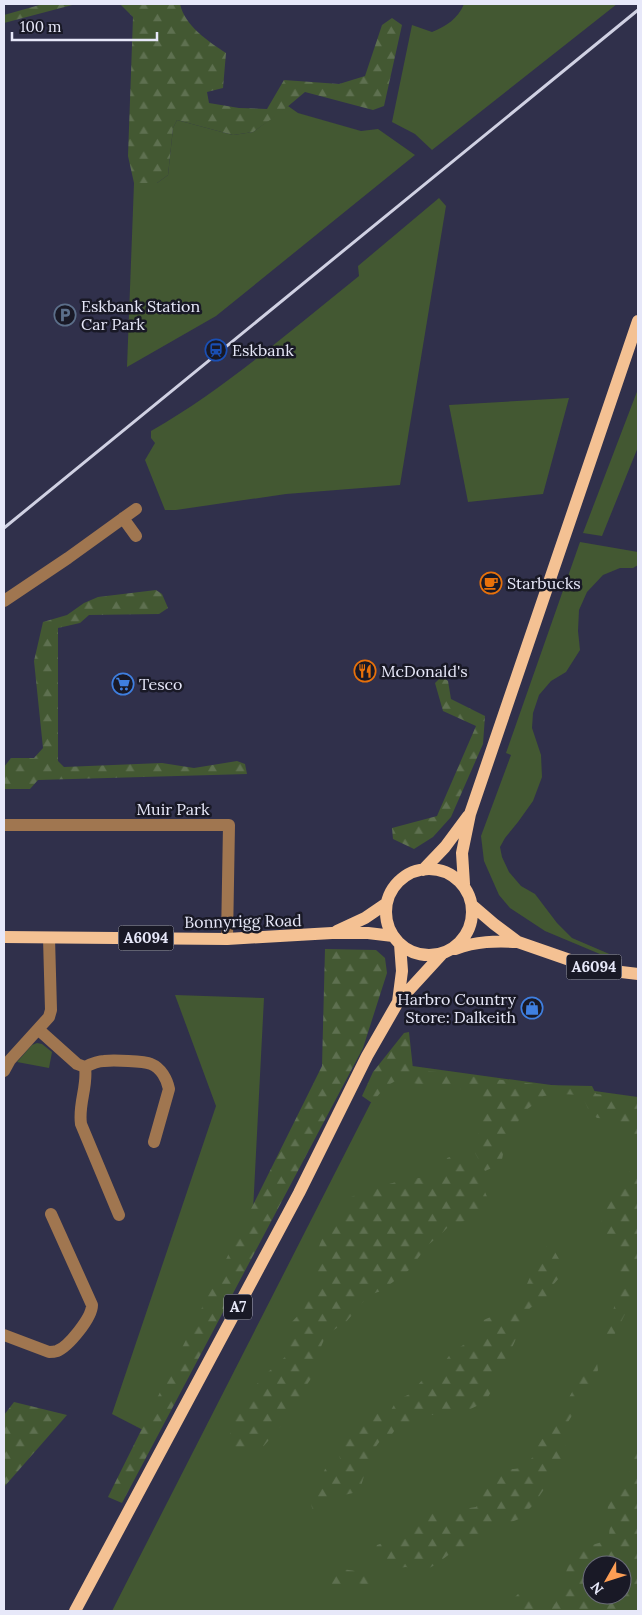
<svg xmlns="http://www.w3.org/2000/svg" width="642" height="1615" font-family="Lora,serif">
	<defs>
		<pattern id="forest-firs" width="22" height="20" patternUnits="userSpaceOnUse" patternTransform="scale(1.25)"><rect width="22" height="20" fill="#435832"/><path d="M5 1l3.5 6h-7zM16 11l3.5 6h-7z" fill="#5e7050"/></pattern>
	</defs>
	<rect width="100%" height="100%" fill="#30304b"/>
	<path fill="#435832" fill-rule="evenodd" d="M464,4H617L432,150L415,134L392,122L412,25L432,32C446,26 458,19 464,4Z
		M288,106L298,113L361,131L378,129L415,155L216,316L127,367L134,183H157L168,175L173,128L177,120L233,135L253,132Z
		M439,198L446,206L400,485L286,494L176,510H165L145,460L155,443L151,438V431C226,388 291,330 359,276L358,266Z
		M638,389V447L602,536L583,533Z
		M569,398L543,494L468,502L449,405Z
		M580,542L638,552V565L633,568H620L603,575L587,592L579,610L578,631L580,650L566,672L551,681L539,695L533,713L532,728L541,755L542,777L533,801L518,822L505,838L500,847L502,857L509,872L521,886L535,894L557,923L572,938L621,959L619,962L545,931L510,908L499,895L484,861L481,836L511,755L506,753Z
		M175,995L264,998L253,1211L143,1430L112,1414L216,1106Z
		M37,1043L42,1044L52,1052L49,1068L17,1062L32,1045Z
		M391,1063L638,1097V1611H112ZM592,1565H622V1595H592Z"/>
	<path fill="url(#forest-firs)" fill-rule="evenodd" d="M43,4H76L4,23V15Z
		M120,4H180C185,26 208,41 226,53L223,88L207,92L209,103L239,108L267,109L284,80L339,84L365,76L382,25L392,18L402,25L384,106L373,110L305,92L280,113L253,132L233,135L177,120L173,128L168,175L157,183H134L128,156L133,17Z
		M156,590L162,594L168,608L159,614L89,615L80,623L58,628V761L64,767L162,763L194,768L237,761L245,764L247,774L38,780L30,789H4V767L11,758H34L43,748L34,661L43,622L67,615L84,603L98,597Z
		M442,676L448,681L451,699L485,716L483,744L451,817L433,837L414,849L393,839L392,828L437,816L476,726L443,711L435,683Z
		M325,949L376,950L385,958L387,973L363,1048L122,1503L108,1497L322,1066Z
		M409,1032L413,1069L543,1085L592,1086L596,1094L638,1099V1137L616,1119L597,1118L589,1111L582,1095L560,1094L544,1096L525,1111L506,1140L501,1164L485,1171L475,1153L483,1106L474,1092L460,1089L453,1083L443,1089L397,1080L385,1087L372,1103L362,1096L373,1072L404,1033Z
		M461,1153L476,1171L491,1206L483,1216L450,1225L440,1235L428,1245L409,1270L381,1291L369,1295L346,1322L326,1335L317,1356L314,1374L302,1392L295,1408L282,1425L262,1448L242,1451L233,1446L230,1437L232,1415L240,1402L267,1373L285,1357L289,1348L291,1323L304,1309L317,1282V1252L325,1230L351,1197L371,1189L407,1179L443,1176L447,1158Z
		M638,1165V1264L634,1267L630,1304L610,1344L604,1340L619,1291L618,1259L599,1235L604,1210L622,1177Z
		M547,1246L552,1247L559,1259V1278L553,1285L546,1298L530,1308L510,1352L501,1366L497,1382L485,1402L460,1414L431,1415L401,1425L395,1430L389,1438L380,1441L371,1453L361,1486L353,1493L344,1495L336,1499L329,1507L319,1511H313L311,1504L325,1469L340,1459L338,1444L341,1436L365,1423L377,1411L391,1410L397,1400L410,1394L424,1378L436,1373L452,1352L478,1336L484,1320C495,1314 509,1314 519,1305C525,1300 524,1290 527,1284C533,1271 538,1257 547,1246Z
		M590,1361L597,1363L598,1370L594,1380L568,1422L567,1438L561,1464L534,1504L519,1519L491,1530L465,1546L455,1550L435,1565L423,1571L406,1567L397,1568L379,1562L375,1550L377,1545L400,1537L408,1532L416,1525L419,1515L428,1508L437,1510L446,1516L457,1510L476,1507C485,1497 484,1480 497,1472C510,1465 518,1475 531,1459C536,1455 536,1447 540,1442C551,1427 562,1411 571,1394C578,1382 580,1373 590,1361Z
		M14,1402L67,1415L4,1487V1415Z
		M638,1433V1593L624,1604L614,1603L617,1611H508L507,1605L518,1594L533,1595L555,1604L568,1566L579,1553L592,1545L602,1542L609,1536L610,1523L608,1511L607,1501L630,1471ZM592,1565H622V1595H592Z
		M335,1568L376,1574L378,1580C371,1588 360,1584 352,1581C345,1587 342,1593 335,1598L329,1595L328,1578L329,1572Z"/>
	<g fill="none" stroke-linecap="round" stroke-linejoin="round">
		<path stroke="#a07650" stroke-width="12" d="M123,518L136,536
			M4,601L68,558L136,509
			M4,825H229L227,939
			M39,1030L77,1064L85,1067C88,1086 78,1104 81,1124L119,1215
			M85,1067C91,1064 98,1061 104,1061C113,1060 144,1061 151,1064C161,1068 167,1079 169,1089L154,1142
			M4,1071L10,1060L49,1017L51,1010L49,938
			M4,1335L49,1352C51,1352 54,1352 57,1351C68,1347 92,1318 92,1305L51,1214"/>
		<path stroke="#f4c193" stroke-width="12" d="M386 912a43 43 0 1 1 86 0a43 43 0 1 1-86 0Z
			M423,870L445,847L468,816
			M464,884L462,853L470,814L638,321
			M473,906L494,924L518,942L590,967L613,971L638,974
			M337,931L365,918L387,903
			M4,937L227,939L332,933H368L393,936
			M455,949C477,941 495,941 518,942
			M398,1002L402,971L400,944
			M75,1611L299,1193L367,1056L398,1002L442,954"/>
		<path stroke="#d0d1e3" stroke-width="3" d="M4,528L638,10"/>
	</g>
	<defs>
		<g id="parking-ring" transform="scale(1.125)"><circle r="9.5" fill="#191926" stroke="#5c6f8a" stroke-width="1.5"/><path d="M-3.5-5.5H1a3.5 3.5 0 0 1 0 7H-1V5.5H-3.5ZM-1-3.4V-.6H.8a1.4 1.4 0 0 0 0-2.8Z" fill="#5c6f8a"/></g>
		<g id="station-ring" transform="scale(1.125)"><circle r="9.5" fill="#191926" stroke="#1a4fb4" stroke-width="1.5"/><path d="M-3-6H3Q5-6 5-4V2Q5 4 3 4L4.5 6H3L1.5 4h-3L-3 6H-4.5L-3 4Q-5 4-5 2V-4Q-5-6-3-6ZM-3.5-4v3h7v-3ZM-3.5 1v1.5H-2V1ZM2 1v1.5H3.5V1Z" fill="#1a4fb4"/></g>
		<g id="cafe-ring" transform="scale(1.125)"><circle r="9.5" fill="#191926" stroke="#e8710a" stroke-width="1.5"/><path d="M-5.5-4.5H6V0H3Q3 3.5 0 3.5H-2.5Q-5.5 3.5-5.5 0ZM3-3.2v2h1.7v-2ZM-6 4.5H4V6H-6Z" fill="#e8710a"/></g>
		<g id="restaurant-ring" transform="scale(1.125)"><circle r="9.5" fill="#191926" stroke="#e8710a" stroke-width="1.5"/><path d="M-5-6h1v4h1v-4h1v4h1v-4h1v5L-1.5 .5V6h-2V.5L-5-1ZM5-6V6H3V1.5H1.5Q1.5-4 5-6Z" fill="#e8710a"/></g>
		<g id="supermarket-ring" transform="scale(1.125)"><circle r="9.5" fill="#191926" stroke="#3f7fe0" stroke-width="1.5"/><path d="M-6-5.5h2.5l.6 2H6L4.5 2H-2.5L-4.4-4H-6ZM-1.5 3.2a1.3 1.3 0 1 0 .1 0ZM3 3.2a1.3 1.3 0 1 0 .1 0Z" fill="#3f7fe0"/></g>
		<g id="shop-ring" transform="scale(1.125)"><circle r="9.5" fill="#191926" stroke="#3f7fe0" stroke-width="1.5"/><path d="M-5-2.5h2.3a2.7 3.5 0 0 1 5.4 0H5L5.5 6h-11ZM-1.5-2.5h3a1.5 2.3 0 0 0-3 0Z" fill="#3f7fe0"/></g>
	</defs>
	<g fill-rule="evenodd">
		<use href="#parking-ring" x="65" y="315"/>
		<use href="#station-ring" x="216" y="350"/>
		<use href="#cafe-ring" x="491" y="583"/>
		<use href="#restaurant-ring" x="365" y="671"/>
		<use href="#supermarket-ring" x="123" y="684"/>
		<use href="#shop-ring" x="532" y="1008"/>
	</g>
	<g text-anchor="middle" stroke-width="5" stroke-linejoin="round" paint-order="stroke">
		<g fill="#191926" stroke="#a9aaba" stroke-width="1">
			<rect x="118.5" y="925.5" width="55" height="25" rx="4"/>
			<rect x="566.5" y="954.5" width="55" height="25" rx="4"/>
			<rect x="224" y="1294.5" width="28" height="25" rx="4"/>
		</g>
		<g font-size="15" font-weight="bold" fill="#e7e8f9">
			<text x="146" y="943">A6094</text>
			<text x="594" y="972">A6094</text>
			<text x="238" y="1312">A7</text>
		</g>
		<g font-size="16" fill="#e7e8f9" stroke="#191926" text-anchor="start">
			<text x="81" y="312">Eskbank Station<tspan x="81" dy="18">Car Park</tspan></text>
			<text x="232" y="356">Eskbank</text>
			<text x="507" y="589">Starbucks</text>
			<text x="381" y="677">McDonald's</text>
			<text x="139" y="690">Tesco</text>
			<text x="516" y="1005" text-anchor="end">Harbro Country<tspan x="516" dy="18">Store: Dalkeith</tspan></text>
		</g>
		<g font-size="16" fill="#e7e8f9" stroke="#191926">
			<text x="173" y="815">Muir Park</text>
			<text transform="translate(243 921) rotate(-1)" y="6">Bonnyrigg Road</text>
		</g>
	</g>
	<rect width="642" height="1615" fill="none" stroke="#e7e8f9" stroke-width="10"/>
	<g transform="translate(607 1580) rotate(231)"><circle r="24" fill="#191926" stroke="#6b6c7a"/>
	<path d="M0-4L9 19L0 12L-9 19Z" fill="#fc9d54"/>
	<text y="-8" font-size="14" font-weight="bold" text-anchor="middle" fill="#e7e8f9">N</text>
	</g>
	<path d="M12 32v8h145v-8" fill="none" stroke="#e7e8f9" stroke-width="2.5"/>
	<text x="20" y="32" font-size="15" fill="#e7e8f9" stroke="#191926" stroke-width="4" paint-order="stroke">100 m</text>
</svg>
